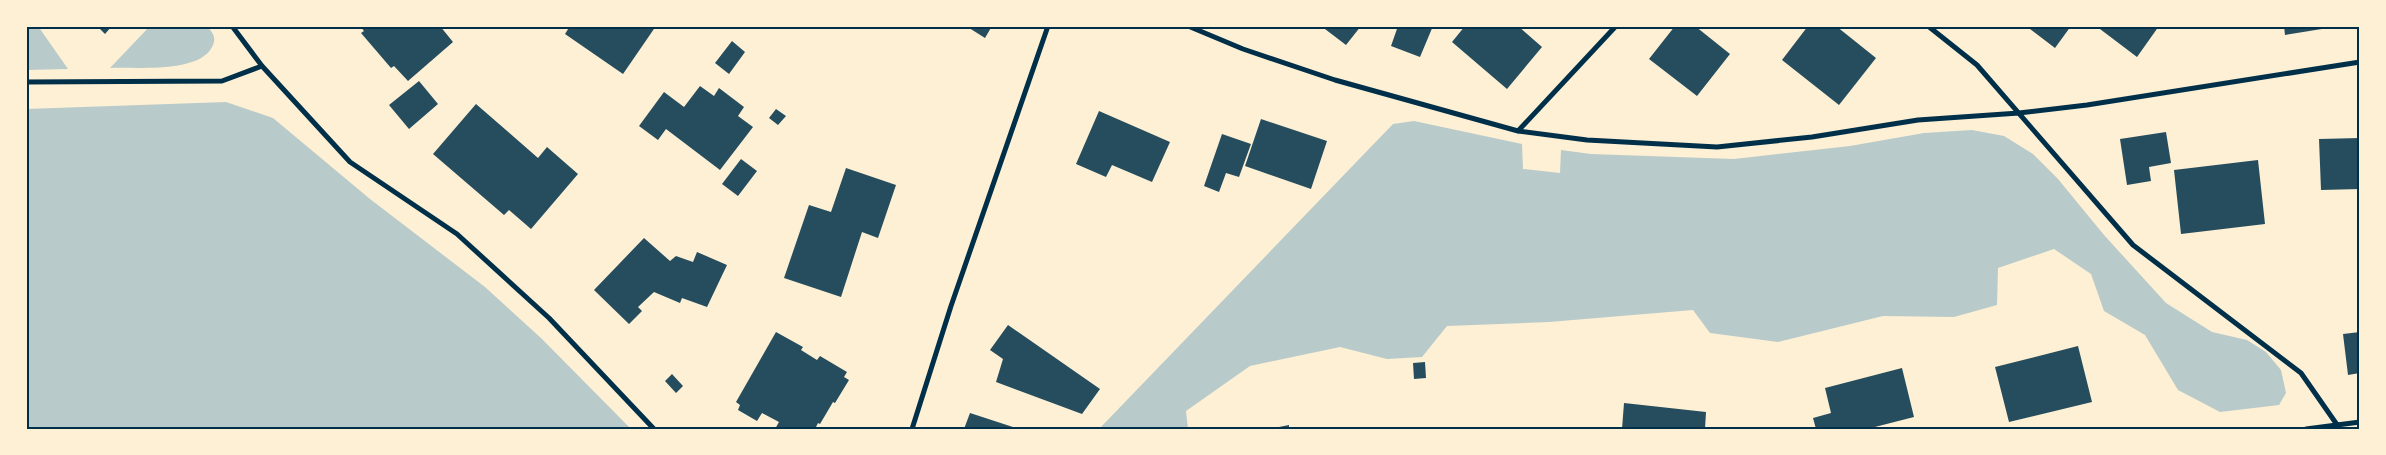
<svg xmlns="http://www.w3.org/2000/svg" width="2386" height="455" font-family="Overpass,sans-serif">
	<rect width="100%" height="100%" fill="#fdf0d5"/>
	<path fill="#b9caca" d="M26,26H38L68,69L26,70Z
		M150,26H207C213,33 217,38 212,47C199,73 137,67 110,68Z
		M226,102L273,118L370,199L485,287L542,339L631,429H26V109Z
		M1414,121L1522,144L1523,169L1560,173L1561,150L1591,154L1734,159L1850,146L1924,133L1972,130L2004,136L2033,154L2058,179L2104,235L2166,303L2212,332L2247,340L2266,352L2281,370L2286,393L2279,405L2220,412L2178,390L2145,335L2104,311L2091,274L2054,249L1998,268L1997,305L1954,317L1883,316L1778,342L1710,333L1693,310L1549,322L1447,326L1422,357L1387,359L1340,347L1250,366L1186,411L1188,429H1099L1393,124Z"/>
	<path fill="#264d5e" d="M97,26H112L105,34Z
		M360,26H440L453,42L408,81L394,66L391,68L361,33L364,31Z
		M570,26H656L623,74L565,34Z
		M966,26H992L985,38Z
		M1321,26H1361L1346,45Z
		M1398,26H1433L1420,57L1391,46Z
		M1465,26H1518L1542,47L1507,89L1452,42Z
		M1675,26H1695L1730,54L1697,96L1649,59Z
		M1808,26H1836L1876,58L1839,105L1782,60Z
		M2026,26H2071L2055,48Z
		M2096,26H2159L2137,57Z
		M2284,26H2327L2328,28L2285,35Z
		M732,41L745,52L729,74L715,63Z
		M419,81L438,104L409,129L389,105Z
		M700,86L714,96L719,88L744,107L738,116L753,127L720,170L666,129L658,140L639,126L664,92L684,107Z
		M476,104L538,158L547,147L578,174L531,229L509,210L504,215L433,154Z
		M776,109L786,116L778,125L769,118Z
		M1099,111L1170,142L1152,182L1112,165L1106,177L1076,164Z
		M1261,119L1327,141L1311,189L1245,166Z
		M2166,132L2171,163L2149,167L2151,181L2127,185L2120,139Z
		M1222,134L1251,144L1239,177L1226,173L1219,192L1204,186Z
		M2360,138V189L2321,190L2319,139Z
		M741,159L757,171L738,196L722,184Z
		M2258,160L2265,224L2181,234L2174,170Z
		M846,168L896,185L878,238L862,232L841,297L784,278L809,205L831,212Z
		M644,238L670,261L676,256L693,262L697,252L727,265L707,307L682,298L680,303L654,292L638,307L642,311L629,324L594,290Z
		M1008,325L1100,389L1082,414L996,382L1003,359L990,350Z
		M776,332L803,347L801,350L817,360L820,356L847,372L844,377L849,380L835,403L833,402L820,424L818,423L815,429H775L779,422L762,413L757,421L738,410L740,405L736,402Z
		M2360,332V373L2348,375L2343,334Z
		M2078,346L2092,402L2009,422L1995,367Z
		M1425,362L1426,378L1414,379L1413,363Z
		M1902,368L1914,417L1867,429H1816L1813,418L1831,413L1825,388Z
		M672,374L683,386L676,393L665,381Z
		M1624,403L1706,412L1705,429H1622Z
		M970,413L1016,428V429H964Z
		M1289,425V429H1274V428Z"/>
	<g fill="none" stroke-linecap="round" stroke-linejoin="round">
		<path stroke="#003049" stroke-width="5" d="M232,26L262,66L350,162L457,234L549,318L654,429
			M1188,26L1243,49L1335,80L1518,131L1587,140L1717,147L1812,137L1918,120L2019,113L2087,105L2360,62
			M1928,26L1977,65L2133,245L2301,373L2340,429
			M26,82L222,81L262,66
			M1518,131L1616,26
			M912,429L951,306L1048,26
			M2306,429L2360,422"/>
	</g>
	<rect width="2386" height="455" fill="none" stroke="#fdf0d5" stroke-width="55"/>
	<rect x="28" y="28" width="2330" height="400" fill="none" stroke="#003049" stroke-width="2"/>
</svg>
